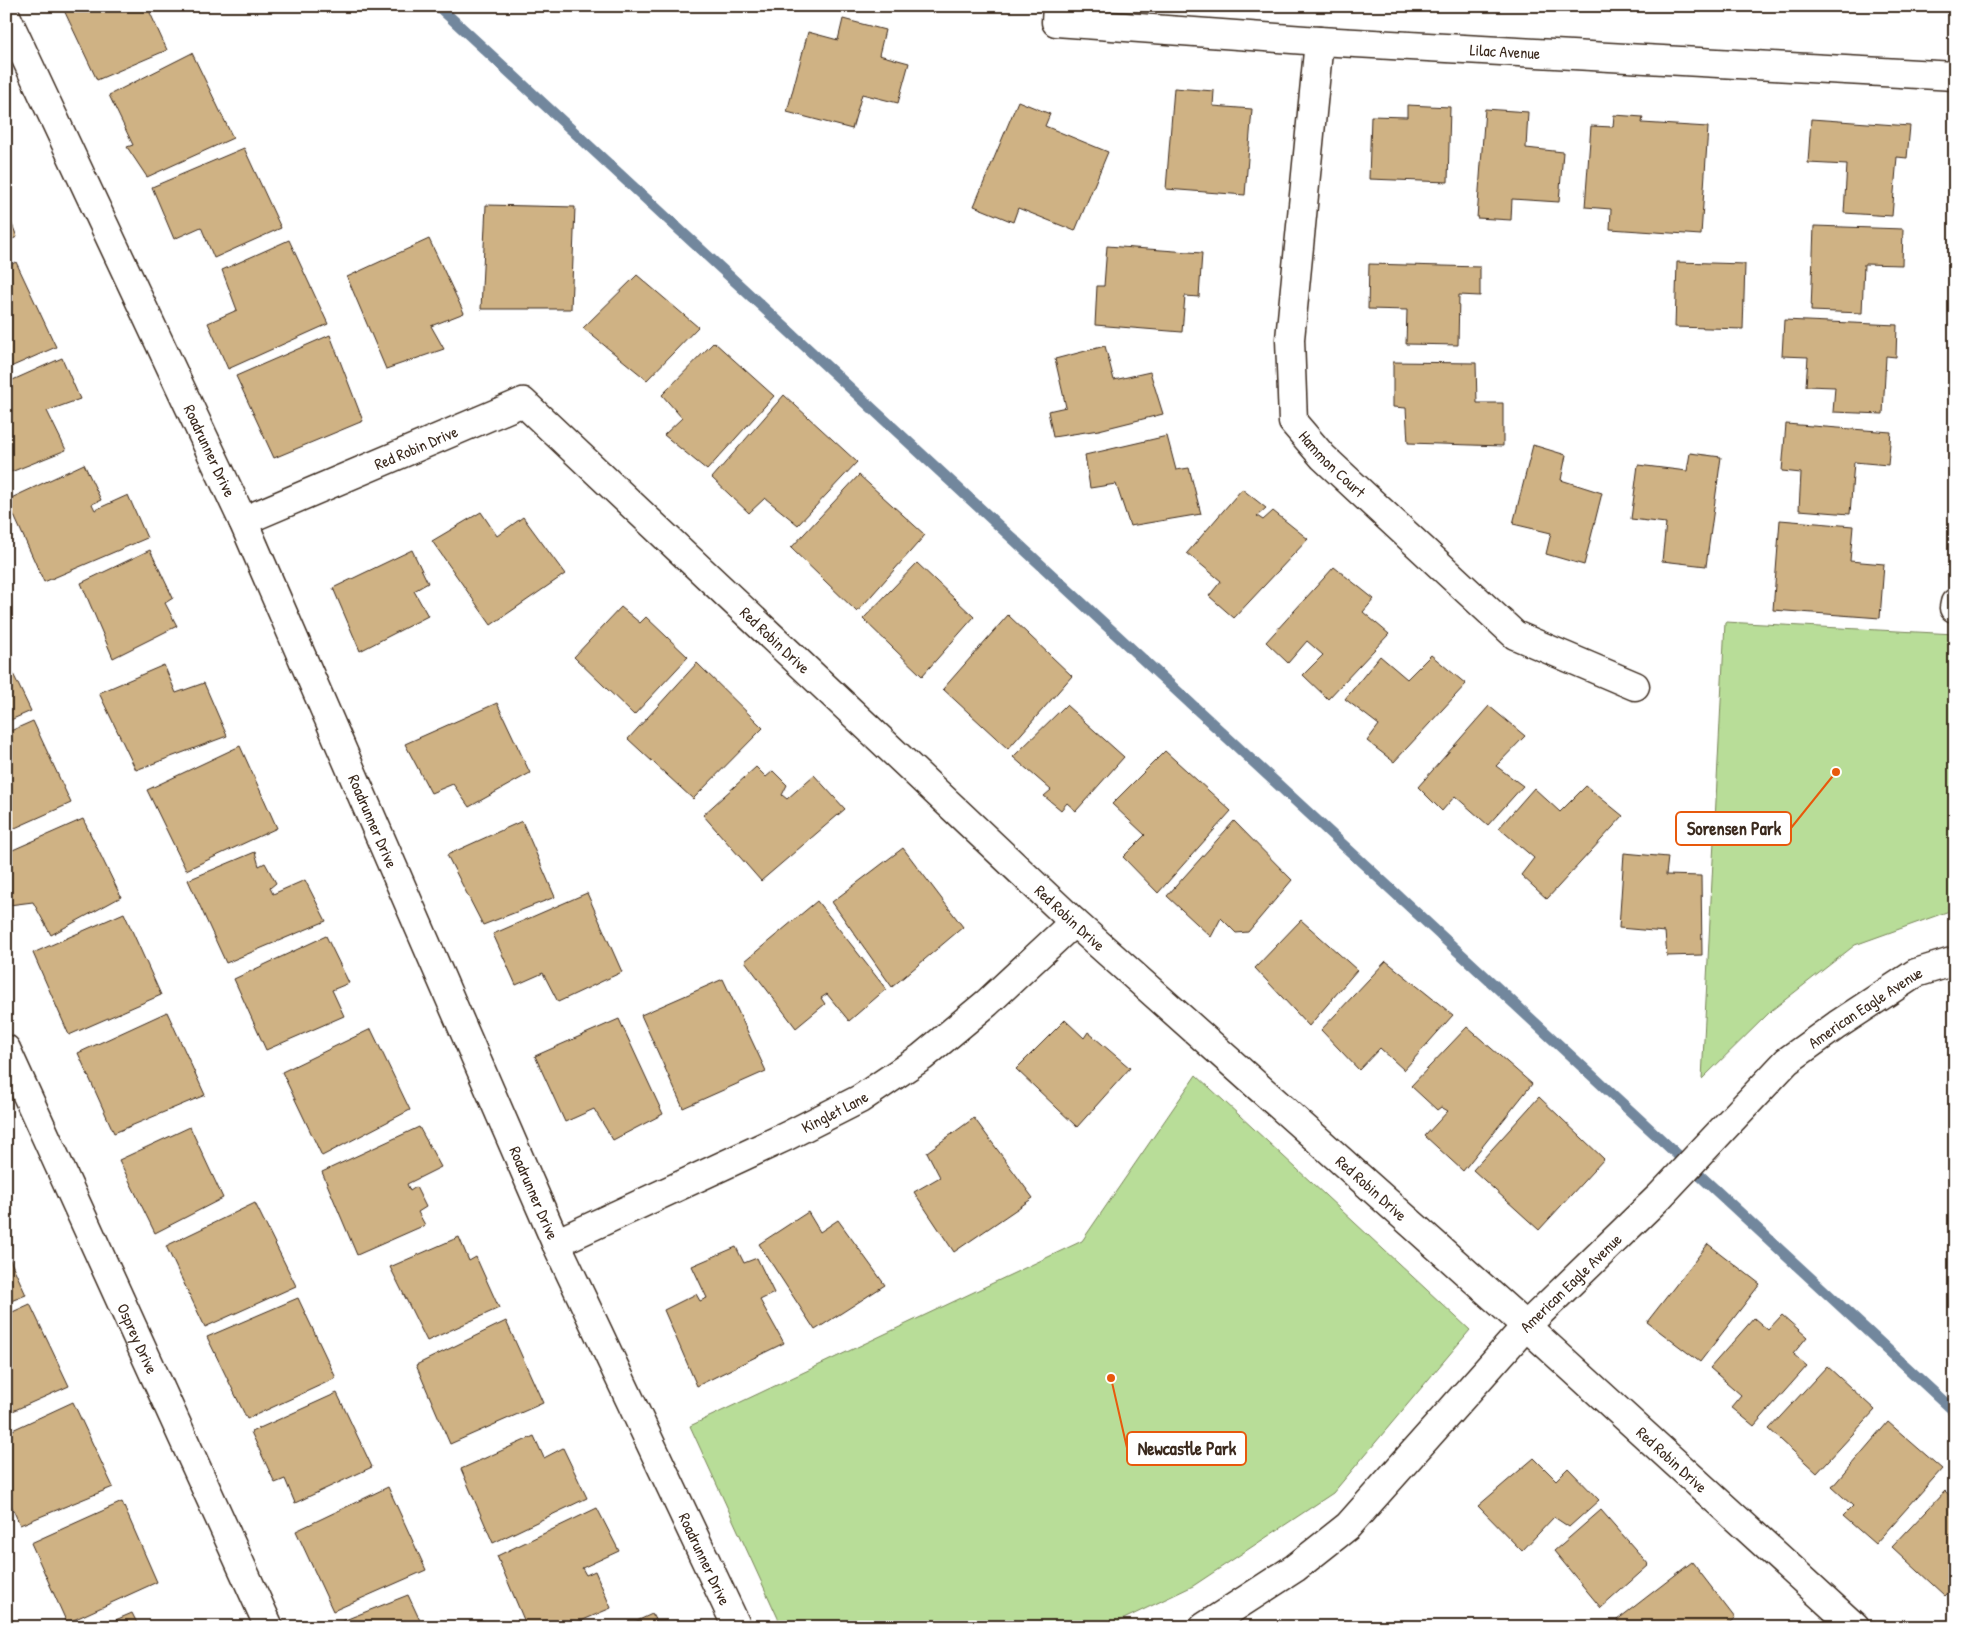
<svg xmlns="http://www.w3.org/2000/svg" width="1961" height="1633" font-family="'Patrick Hand',sans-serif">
	<rect width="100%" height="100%" fill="#fff"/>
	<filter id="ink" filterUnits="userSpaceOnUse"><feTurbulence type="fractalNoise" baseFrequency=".02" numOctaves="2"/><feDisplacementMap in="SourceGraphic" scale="10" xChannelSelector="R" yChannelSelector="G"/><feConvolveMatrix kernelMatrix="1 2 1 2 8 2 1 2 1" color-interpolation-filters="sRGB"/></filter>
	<g filter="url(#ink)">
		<path fill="#b8dd98" stroke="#7a845b" d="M1725,622L1955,634V909L1855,945L1772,1010L1702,1079Z
			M1196,1075L1470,1330L1333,1493L1193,1586L1107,1627H782L690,1426L1082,1241Z"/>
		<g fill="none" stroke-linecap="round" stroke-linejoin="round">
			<path stroke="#72879d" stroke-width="11" d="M438,6L1955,1412"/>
		</g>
		<path fill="#cfb284" stroke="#3b2a1e" d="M62,6H147L167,50L97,80Z
			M843,19L885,30L879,55L909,63L898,103L862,94L852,129L787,112L808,32L838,40Z
			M192,53L233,138L147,177L127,147L133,145L109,95Z
			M1174,88L1214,91L1213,106L1252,109L1245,195L1166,189Z
			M1018,101L1050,114L1045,126L1108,152L1075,231L1018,208L1013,222L974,206Z
			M1407,105L1450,107L1448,182L1369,179L1371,116L1407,117Z
			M1485,109L1528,112L1526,148L1563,152L1559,202L1512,199L1511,220L1477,218Z
			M1614,115L1643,117L1642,123L1708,127L1701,235L1610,229L1611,209L1585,207L1591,126L1613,127Z
			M1811,119L1910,126L1907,158L1897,157L1892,216L1844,213L1847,165L1808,163Z
			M244,148L281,228L214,258L201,227L174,239L152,187Z
			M486,205L575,207L571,309H481Z
			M6,209L17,237L6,242Z
			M1814,226L1903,229L1902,265L1864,264L1862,313L1811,311Z
			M429,239L464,313L431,326L444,349L386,369L347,277Z
			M289,240L328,324L228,369L208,323L237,310L222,270Z
			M1107,246L1202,253L1199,297L1185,296L1182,332L1095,325L1097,286H1104Z
			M16,262L56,347L6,369V267Z
			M1677,262L1745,264L1743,329L1675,327Z
			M1369,264L1480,267V296L1459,295L1458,345L1406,344L1407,310L1368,309Z
			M637,275L698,327L647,380L583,328Z
			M1784,320L1897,325L1896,357L1886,356L1883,414L1833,412L1835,387L1806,386L1808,357L1782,356Z
			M330,335L363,421L274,458L236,376Z
			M714,342L774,396L707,470L664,435L682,418L662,395Z
			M1105,346L1114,380L1150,372L1163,414L1099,430L1053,437L1048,411L1066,407L1055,359Z
			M62,358L80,399L47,411L66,450L6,474V383Z
			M1393,362L1476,363L1477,403H1503V446L1408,443L1406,408L1393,407Z
			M784,395L857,462L798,525L765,498L749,513L712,478Z
			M1786,424L1891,432L1888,465L1854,462L1850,514L1799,510L1801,473L1782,471Z
			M1167,436L1176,470L1189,468L1201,514L1130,526L1116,484L1090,488L1085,455Z
			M1533,445L1566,455L1561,480L1602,493L1584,565L1546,554L1551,533L1513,524Z
			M1690,453L1721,457L1706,566L1662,561L1666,523L1631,519L1638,465L1687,471Z
			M84,464L101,500L92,504L95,510L128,495L147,538L44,582L7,500Z
			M859,475L925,535L857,612L791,548Z
			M1242,489L1266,508L1257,516L1263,520L1273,511L1308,539L1234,618L1209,596L1221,581L1187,553Z
			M481,512L497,536L523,517L565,574L491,625L432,541Z
			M1780,520L1853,526L1850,561L1884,564L1880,618L1773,610Z
			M150,550L173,598L165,603L177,626L113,658L81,583Z
			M412,550L428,583L414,591L428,616L360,651L333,588Z
			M917,563L974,617L922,676L863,619Z
			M1334,567L1374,599L1363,612L1389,634L1328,699L1303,675L1323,655L1307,641L1288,663L1266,642Z
			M621,607L640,623L646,617L688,657L634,715L574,657Z
			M1008,615L1072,676L1008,749L943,689Z
			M1431,655L1466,684L1394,762L1367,741L1379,725L1345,699L1380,656L1407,679Z
			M6,659L31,711L6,722Z
			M697,663L763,728L693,799L628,739Z
			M164,665L176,693L204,683L227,736L136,770L99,693Z
			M497,703L530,773L469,807L453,784L431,793L405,744Z
			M1066,705L1124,757L1076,811L1067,803L1061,810L1044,796L1051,790L1013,757Z
			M1489,706L1525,736L1496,766L1523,786L1488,825L1455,796L1442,811L1418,787Z
			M33,721L71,803L6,832V733Z
			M240,746L277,828L186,870L147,790Z
			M1165,751L1231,811L1158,893L1123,857L1145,835L1112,804Z
			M756,767L766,777L773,771L787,785L782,795L787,799L814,775L845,809L761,881L703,815Z
			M1586,786L1623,816L1547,899L1521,875L1534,858L1499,828L1534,788L1560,812Z
			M83,819L121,897L51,935L33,902L9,905L6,899V853Z
			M522,821L555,897L483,925L447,855Z
			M1234,821L1292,880L1248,932L1236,933L1221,918L1211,937L1167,896Z
			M903,848L963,927L892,987L832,902Z
			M255,852L259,866L265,863L276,883L270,888L273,894L305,880L326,921L226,963L188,880Z
			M1624,853L1668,857L1666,875L1701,876L1702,955L1667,956L1665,932L1619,928Z
			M587,893L622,972L558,1002L543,973L516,985L493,934Z
			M817,901L886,989L849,1021L827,994L821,998L825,1004L796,1028L745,961Z
			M124,913L161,995L69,1035L33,953Z
			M1301,920L1357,970L1309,1026L1255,968Z
			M326,936L349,983L332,990L344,1016L266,1050L234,979Z
			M1386,961L1453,1015L1404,1070L1380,1048L1359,1070L1321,1030Z
			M723,979L766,1071L683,1108L641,1015Z
			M167,1012L205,1095L114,1133L78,1053Z
			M619,1019L663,1114L613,1140L594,1109L565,1122L535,1056Z
			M1065,1020L1084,1038L1088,1032L1130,1068L1077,1127L1016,1069Z
			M1467,1027L1532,1084L1463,1171L1425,1136L1448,1111L1441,1107L1437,1110L1411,1086Z
			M371,1029L410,1110L322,1156L282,1072Z
			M1539,1097L1604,1159L1539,1230L1473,1170Z
			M974,1118L1033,1198L954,1252L914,1192L940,1177L927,1152Z
			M190,1127L223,1198L155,1233L119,1160Z
			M419,1127L441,1167L407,1184L410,1191L416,1187L426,1207L418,1212L425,1225L357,1255L322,1172Z
			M255,1203L296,1286L205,1327L166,1246Z
			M808,1212L820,1232L838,1220L885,1285L815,1330L759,1244Z
			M459,1237L469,1261L476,1257L499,1308L427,1341L390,1267Z
			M1708,1244L1760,1284L1700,1362L1647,1322Z
			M736,1247L744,1263L757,1258L774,1293L760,1300L784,1343L697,1386L664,1310L696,1294L700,1301L707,1298L692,1266Z
			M6,1251L26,1295L6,1303Z
			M298,1298L336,1378L247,1419L207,1337Z
			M30,1304L69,1386L6,1414V1315Z
			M1782,1315L1807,1337L1793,1354L1807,1366L1754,1426L1731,1407L1741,1395L1710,1368L1754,1318L1768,1330Z
			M506,1321L543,1403L450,1444L416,1365Z
			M1827,1366L1875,1410L1817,1473L1769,1429Z
			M337,1393L372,1467L295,1503L285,1479L275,1483L251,1432Z
			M73,1402L113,1487L20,1525L6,1494V1433Z
			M1888,1422L1942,1469L1875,1544L1843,1516L1853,1506L1832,1487Z
			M534,1436L544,1458L563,1448L587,1498L493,1543L461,1469Z
			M1534,1458L1556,1480L1568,1468L1599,1500L1569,1527L1554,1517L1522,1551L1478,1506Z
			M388,1487L426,1570L333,1611L296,1531Z
			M1945,1491L1955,1500V1586L1945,1596L1892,1547Z
			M122,1502L157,1582L67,1623L31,1543Z
			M597,1508L619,1551L582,1568L586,1575L595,1571L611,1608L567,1627H527L497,1556Z
			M1601,1510L1649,1565L1601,1608L1554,1551Z
			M1692,1562L1735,1618L1724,1627H1622L1617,1620Z
			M408,1595L423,1627H342L340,1622Z
			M132,1613L139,1627H99Z
			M652,1614L659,1627H624Z"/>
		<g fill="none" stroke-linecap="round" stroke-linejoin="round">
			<g stroke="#3b2a1e" stroke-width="31">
				<g id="street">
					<path id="s1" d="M1057,6L1056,22L1319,41L1955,76"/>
					<path id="s2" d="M6,16L243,521L556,1243L737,1627"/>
					<path id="s3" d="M1319,41L1290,339L1293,422L1323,457L1515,635L1635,686"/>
					<path id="s4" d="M243,521L523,402L1074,922L1526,1326L1855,1627"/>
					<path d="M1954,608L1955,603"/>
					<path id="s5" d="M6,1049L269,1627"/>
					<path id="s6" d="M556,1243L787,1136L860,1099L922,1057L987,1003L1074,922"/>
				</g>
			</g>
			<g stroke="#3b2a1e" stroke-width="31">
				<g id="secondary">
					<path id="s7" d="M1204,1627L1295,1568L1348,1526L1526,1326L1659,1197L1787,1061L1837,1025L1916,973L1955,961"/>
				</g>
			</g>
			<use href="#street" stroke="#fff" stroke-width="28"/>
			<use href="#secondary" stroke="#fff" stroke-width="28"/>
		</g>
	</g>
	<g text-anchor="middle" stroke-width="4" stroke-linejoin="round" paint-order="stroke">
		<g font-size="16" fill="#3b2a1e" stroke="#fff">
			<text dy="6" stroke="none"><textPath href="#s1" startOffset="466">Lilac Avenue</textPath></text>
			<text dy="6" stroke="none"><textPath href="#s4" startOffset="188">Red Robin Drive</textPath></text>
			<text dy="6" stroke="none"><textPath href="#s2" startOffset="480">Roadrunner Drive</textPath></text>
			<text dy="6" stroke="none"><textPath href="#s3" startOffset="440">Hammon Court</textPath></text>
			<text dy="6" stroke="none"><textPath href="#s4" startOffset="651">Red Robin Drive</textPath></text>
			<text dy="6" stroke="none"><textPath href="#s2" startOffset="885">Roadrunner Drive</textPath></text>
			<text dy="6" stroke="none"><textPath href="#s4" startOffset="1056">Red Robin Drive</textPath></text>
			<text dy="6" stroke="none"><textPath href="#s7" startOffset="911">American Eagle Avenue</textPath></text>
			<text dy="6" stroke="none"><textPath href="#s6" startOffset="308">Kinglet Lane</textPath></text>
			<text dy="6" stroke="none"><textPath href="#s4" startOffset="1461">Red Robin Drive</textPath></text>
			<text dy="6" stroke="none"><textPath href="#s2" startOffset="1290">Roadrunner Drive</textPath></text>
			<text dy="6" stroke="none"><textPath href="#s7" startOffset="506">American Eagle Avenue</textPath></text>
			<text dy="6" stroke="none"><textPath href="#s5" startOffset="318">Osprey Drive</textPath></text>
			<text dy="6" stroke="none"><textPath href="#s4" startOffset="1866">Red Robin Drive</textPath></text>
			<text dy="6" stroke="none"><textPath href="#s2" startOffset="1694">Roadrunner Drive</textPath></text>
		</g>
	</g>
	<path fill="none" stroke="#e8590c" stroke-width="2" d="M1836 772L1791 828M1111 1378L1127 1448"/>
	<g fill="#e8590c" stroke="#fff" stroke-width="2">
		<circle cx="1836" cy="772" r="5"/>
		<circle cx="1111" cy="1378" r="5"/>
	</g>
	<g fill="#fff" stroke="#e8590c" stroke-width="2">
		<rect x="1676" y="812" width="115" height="33" rx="5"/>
		<rect x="1127" y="1432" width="119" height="33" rx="5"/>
	</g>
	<g font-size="18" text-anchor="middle" font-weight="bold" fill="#3b2a1e">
		<text x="1734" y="835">Sorensen Park</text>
		<text x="1187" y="1455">Newcastle Park</text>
	</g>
	<rect width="1961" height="1633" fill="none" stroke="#fff" stroke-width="25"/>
	<rect x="12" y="12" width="1936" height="1608" fill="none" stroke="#3b2a1e" stroke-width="2" filter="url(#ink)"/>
</svg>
